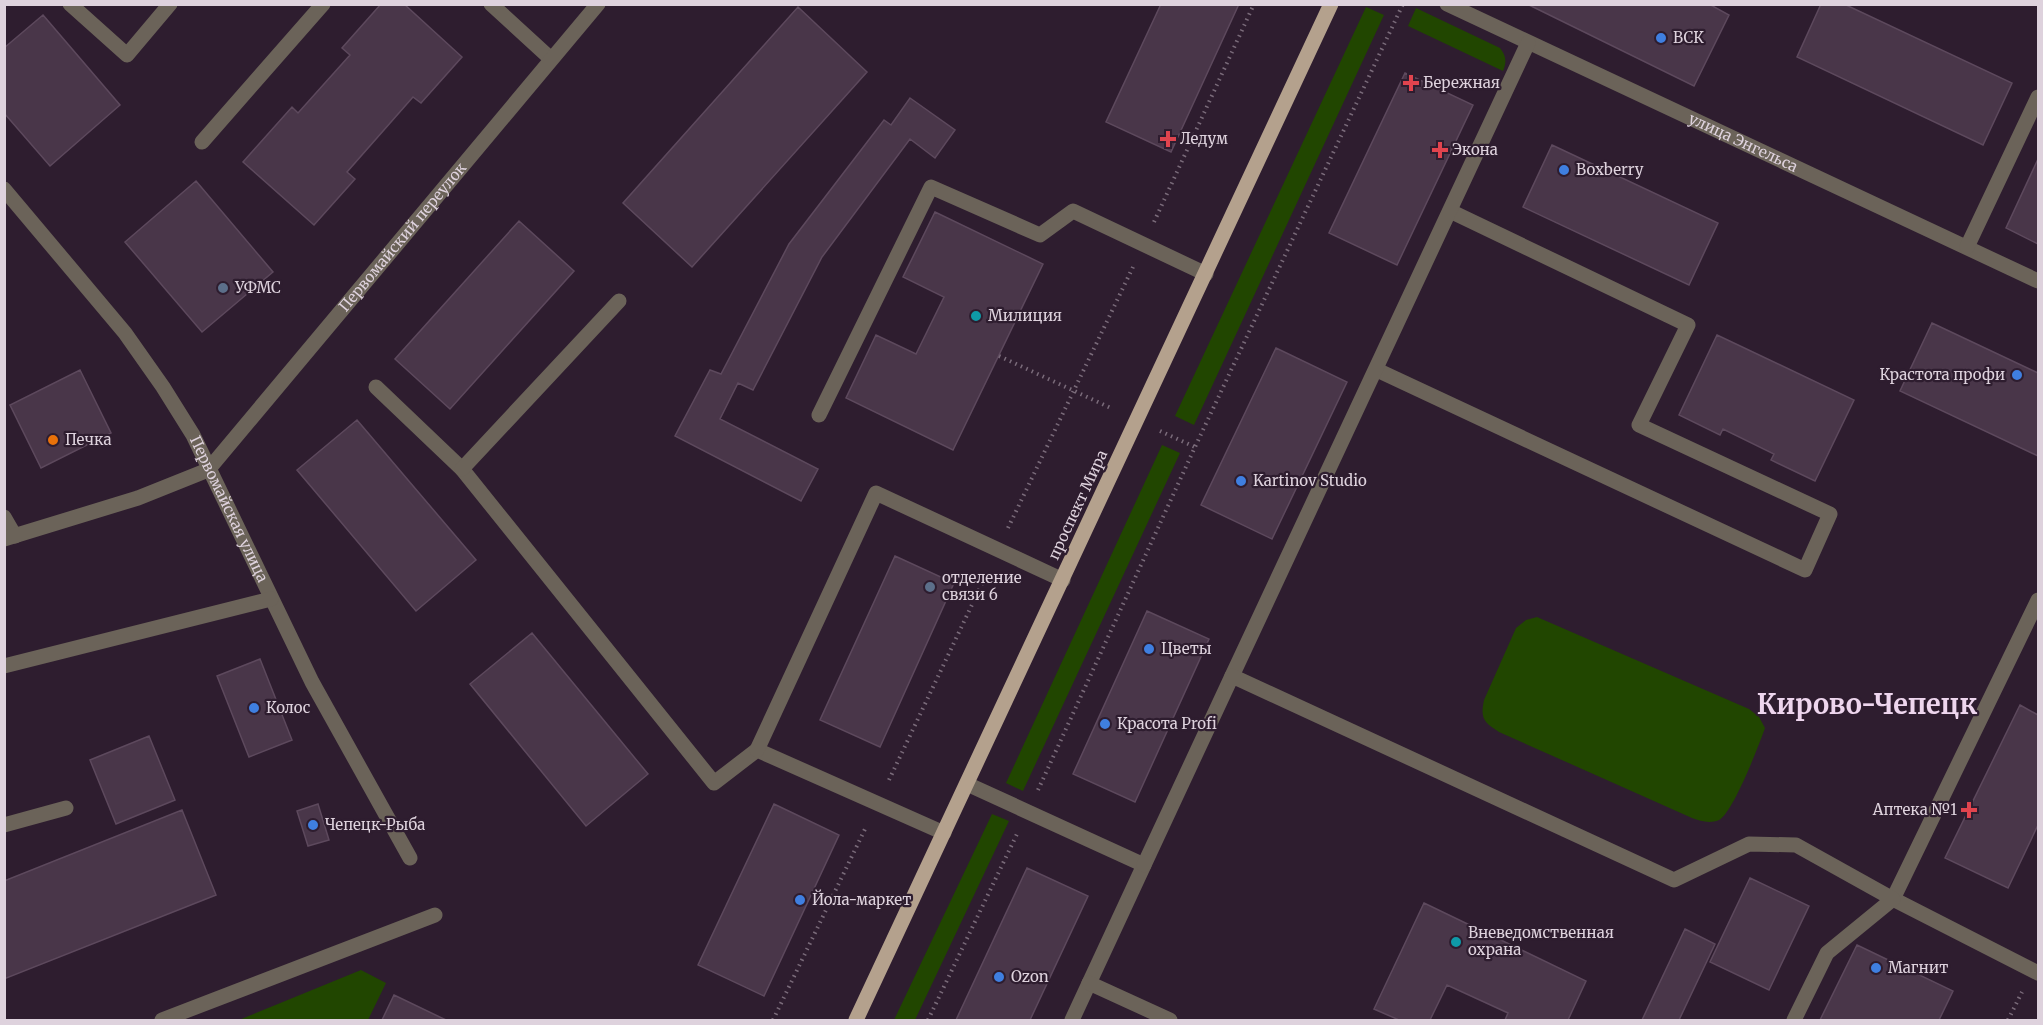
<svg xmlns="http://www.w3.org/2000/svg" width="2043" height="1025" font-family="Merriweather,serif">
	<rect width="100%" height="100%" fill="#2e1d2f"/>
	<path fill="#214600" d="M1366,7L1384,15L1194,425L1175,416Z
		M1416,8L1500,48C1506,56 1507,61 1503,71L1408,26Z
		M1162,445L1180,453L1023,791L1006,783Z
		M1537,617L1749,709L1759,717L1765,728C1759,745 1733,813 1719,820C1709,824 1701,821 1692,818L1499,732C1484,722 1480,719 1484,700L1516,628L1526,620Z
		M992,814L1009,821L915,1020H894Z
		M361,970L386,983L368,1020H239Z"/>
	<path fill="#493649" stroke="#5d495d" stroke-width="1.5" d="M381,4H404L462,57L421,103L413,97L347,172L355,179L314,225L243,162L292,107L298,113L350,55L342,48Z
		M1161,4H1239L1171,152L1106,122Z
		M1527,4H1709L1729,15L1694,86Z
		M1821,4H1844L2012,83L1983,145L1797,57Z
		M798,7L867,72L692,267L623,203Z
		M43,15L120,105L50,166L4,113V48Z
		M1405,73L1473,105L1397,265L1329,233Z
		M910,98L955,130L935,158L910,139L822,257L753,390L738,383L720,419L818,469L801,501L675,436L710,370L721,374L789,244L884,120L891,125Z
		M1552,145L1718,223L1689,285L1523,207Z
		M2038,159V244L2006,228Z
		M196,181L273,272L202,332L125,242Z
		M935,212L1043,264L953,450L846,398L876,335L916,354L944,297L903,277Z
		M519,221L574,271L450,409L395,359Z
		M1932,323L2038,373V456L1900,391Z
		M1717,335L1854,400L1815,481L1771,460L1774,454L1723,429L1720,435L1679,415Z
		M1276,348L1347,382L1272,539L1201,505Z
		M80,370L111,433L41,468L10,405Z
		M357,420L476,560L416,611L297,470Z
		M895,556L954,583L880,747L820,720Z
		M1147,611L1209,639L1135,802L1073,774Z
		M532,633L648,774L586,826L470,684Z
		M260,659L292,740L249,757L217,676Z
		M2020,705L2038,715V825L2008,888L1945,858Z
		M149,736L175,800L116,824L90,760Z
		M318,804L329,840L308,846L297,811Z
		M774,804L839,835L764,996L698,965Z
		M182,810L216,895L4,979V881Z
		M1027,868L1088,896L1030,1020H956Z
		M1750,878L1809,906L1769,990L1710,962Z
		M1424,903L1586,981L1568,1020H1505L1508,1013L1447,985L1430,1020H1399L1374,1009Z
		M1685,929L1715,944L1679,1020H1642Z
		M1857,945L1953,991L1939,1020H1820Z
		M394,995L446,1020H382Z"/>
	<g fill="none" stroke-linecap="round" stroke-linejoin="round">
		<path stroke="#7a6b7a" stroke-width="4" stroke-dasharray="1.5 4.5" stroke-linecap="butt" d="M1154,222L1254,4
			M999,356L1113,409
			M1160,431L1195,447
			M1008,528L1133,267
			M889,780L987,573
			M1038,790L1195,447L1403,4
			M773,1020L866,827
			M928,1020L1017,834
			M2008,1020L2022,992"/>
		<g stroke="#6b6359" stroke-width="15">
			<path d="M70,4L127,55L170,4"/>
			<path d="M491,4L551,59"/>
			<path id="s1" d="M1447,4L2038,281"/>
			<path d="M202,142L323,4"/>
			<path id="s2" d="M4,189L125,333L163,387L193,435L312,682L410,858"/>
			<path d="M1967,247L2038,97"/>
			<path d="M1377,370L1805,570L1830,514L1639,425L1688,325L1450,211"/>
			<path d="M376,387L462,469L714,783L757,750L944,833"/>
			<path d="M819,415L931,187L1040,235L1073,211L1206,274"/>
			<path d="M462,469L619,301"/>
			<path d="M4,517L15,536"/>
			<path id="s3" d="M4,539L138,498L208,470L598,4"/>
			<path d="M2038,600L1893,899L2038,973"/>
			<path d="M4,666L271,599"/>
			<path d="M1232,676L1528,43"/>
			<path d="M757,750L876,493L1063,580"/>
			<path d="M967,784L1144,865L1072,1020"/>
			<path d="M4,825L66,808"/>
			<path d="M1144,865L1232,676L1674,880L1749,844L1796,845L1893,899L1827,953L1794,1020"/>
			<path d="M1089,983L1170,1020"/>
			<path d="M162,1020L435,915"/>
		</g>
		<path stroke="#b4a18d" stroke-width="15" d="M856,1020L1331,4"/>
	</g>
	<g fill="#3f7fe0" stroke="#2e1d2f" stroke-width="2">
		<circle cx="1661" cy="38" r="6"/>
		<circle cx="1564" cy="170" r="6"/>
		<circle cx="2017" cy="375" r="6"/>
		<circle cx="1241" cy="481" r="6"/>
		<circle cx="1149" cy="649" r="6"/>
		<circle cx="254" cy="708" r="6"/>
		<circle cx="1105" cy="724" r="6"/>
		<circle cx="313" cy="825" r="6"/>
		<circle cx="800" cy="900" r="6"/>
		<circle cx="1876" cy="968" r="6"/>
		<circle cx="999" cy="977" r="6"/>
	</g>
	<g fill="#e0444e" stroke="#2e1d2f" stroke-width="2">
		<path d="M1408 74h6v6h6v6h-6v6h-6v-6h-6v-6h6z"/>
		<path d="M1165 130h6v6h6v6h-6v6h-6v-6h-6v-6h6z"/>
		<path d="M1437 141h6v6h6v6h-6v6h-6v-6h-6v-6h6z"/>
		<path d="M1966 801h6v6h6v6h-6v6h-6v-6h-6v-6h6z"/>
	</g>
	<g fill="#5c6f8a" stroke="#2e1d2f" stroke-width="2">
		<circle cx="223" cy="288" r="6"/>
		<circle cx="930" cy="587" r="6"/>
	</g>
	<g fill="#0f9aa8" stroke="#2e1d2f" stroke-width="2">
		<circle cx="976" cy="316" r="6"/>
		<circle cx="1456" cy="942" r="6"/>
	</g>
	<circle fill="#e8710a" stroke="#2e1d2f" stroke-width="2" cx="53" cy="440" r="6"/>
	<g text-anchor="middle" stroke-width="4.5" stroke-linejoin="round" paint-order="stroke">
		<g font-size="15" fill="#ded2dd" stroke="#2e1d2f" text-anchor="start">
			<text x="1673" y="43">ВСК</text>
			<text x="1423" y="88">Бережная</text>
			<text x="1180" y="144">Ледум</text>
			<text x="1452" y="155">Экона</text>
			<text x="1576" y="175">Boxberry</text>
			<text x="235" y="293">УФМС</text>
			<text x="988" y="321">Милиция</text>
			<text x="2005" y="380" text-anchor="end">Крастота профи</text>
			<text x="65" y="445">Печка</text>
			<text x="1253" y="486">Kartinov Studio</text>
			<text x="942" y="583">отделение<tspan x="942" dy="17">связи 6</tspan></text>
			<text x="1161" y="654">Цветы</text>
			<text x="266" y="713">Колос</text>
			<text x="1117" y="729">Красота Profi</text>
			<text x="1957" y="815" text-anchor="end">Аптека №1</text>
			<text x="325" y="830">Чепецк-Рыба</text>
			<text x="812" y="905">Йола-маркет</text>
			<text x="1468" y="938">Вневедомственная<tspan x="1468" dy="17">охрана</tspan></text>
			<text x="1888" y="973">Магнит</text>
			<text x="1011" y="982">Ozon</text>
		</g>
		<g font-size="15" fill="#ded2dd" stroke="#2e1d2f">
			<text dy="5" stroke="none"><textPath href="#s1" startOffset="327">улица Энгельса</textPath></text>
			<text dy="5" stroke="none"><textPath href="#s3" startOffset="519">Первомайский переулок</textPath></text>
			<text transform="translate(1078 505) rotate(-65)" y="5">проспект Мира</text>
			<text dy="5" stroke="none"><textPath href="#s2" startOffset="393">Первомайская улица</textPath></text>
		</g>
		<g font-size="27" font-weight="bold" fill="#eed6ee" stroke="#2e1d2f">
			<text x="1867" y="714">Кирово-Чепецк</text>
		</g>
	</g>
	<rect width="2043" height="1025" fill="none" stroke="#ded2dd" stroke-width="12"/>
</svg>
